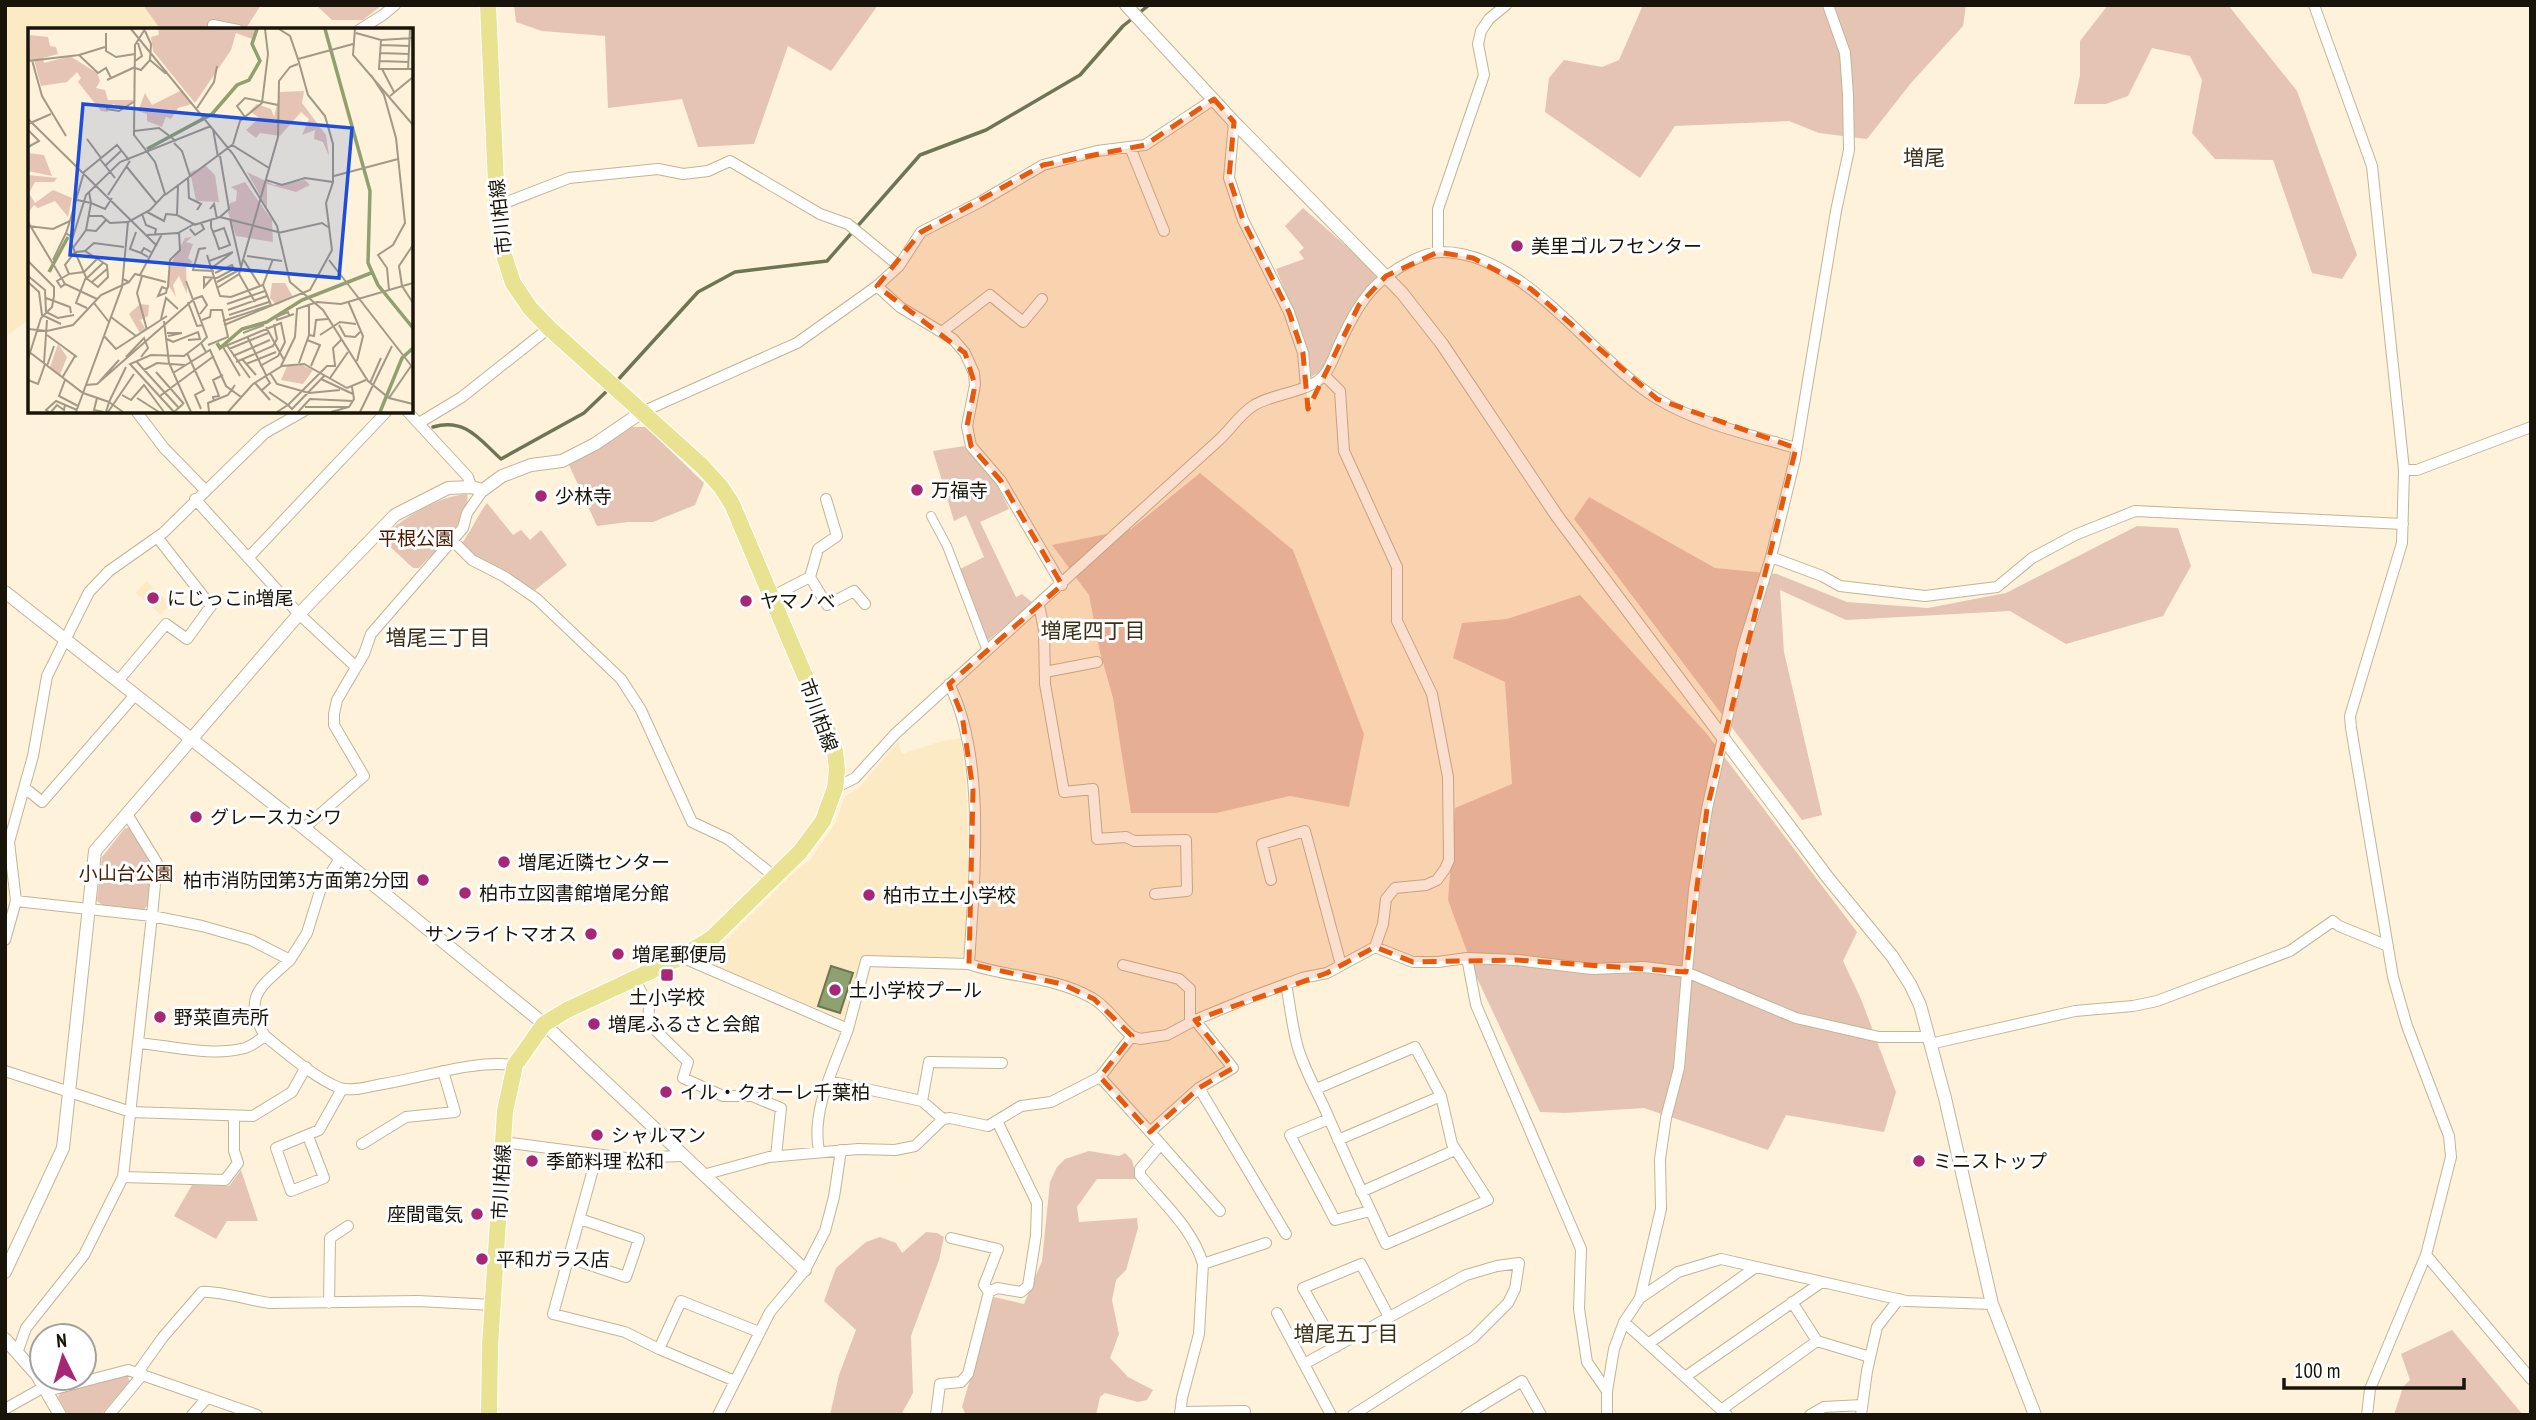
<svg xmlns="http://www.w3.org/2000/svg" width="2536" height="1420" font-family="'PT Sans Narrow','Noto Sans JP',sans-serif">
	<rect width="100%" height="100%" fill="#fef2da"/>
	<path fill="#fceac4" d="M5,5H159L170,30H30V319L5,337Z
		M146,581L170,603L161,615L136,593Z
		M961,738L966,784L968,851L967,950L956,961L862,956L845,1016L838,1017L703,961V956L725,941L794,872L810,860L836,822L845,796L858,789L898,742L902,754L942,741Z"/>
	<path fill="#e6c4b4" d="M143,5H261L245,30H161Z
		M316,5H382L363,20H332Z
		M514,5H878L831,71L788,46L754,144L698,147L682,99L608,108L605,36L542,31L516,22Z
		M1643,5H1966L1963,26L1911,83L1867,139L1819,133L1789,121L1675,126L1640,178L1545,112L1549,78L1564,60L1602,67L1619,60Z
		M2108,5H2228L2297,91L2357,255L2342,279L2312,273L2273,160L2215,159L2192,133L2202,80L2190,56L2152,48L2128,96L2106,104H2074L2080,75V41Z
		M1303,208L1381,277L1354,304L1321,371L1311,377L1308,350L1276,269L1304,259L1299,252L1304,248L1285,226Z
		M631,427H646L704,483L695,505L653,522H628L597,526L569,465Z
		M964,446L995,481L1009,509L980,522L1016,597L1022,594L1033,603L986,642L960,569L984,557L966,515L954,521L933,451Z
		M1200,473L1293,550L1364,734L1349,807L1290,796L1216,813H1131L1113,698L1100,652L1089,595L1052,545L1131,529Z
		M467,494C472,519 436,550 419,568H413L384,541V535C407,516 436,497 467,494Z
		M1589,497L1715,568L1777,574L1847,602L1928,608L2006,593L2137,526L2178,528L2191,566L2163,616L2066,644L2010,611L1846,620L1780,590L1784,652L1822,815L1802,820L1574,519Z
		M487,503L513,535L521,530L530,540L541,530L567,565L535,590L475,556L462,543C472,530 477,516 487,503Z
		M1580,595L1707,734L1857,932L1843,961L1861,999L1896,1092L1884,1132L1786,1115L1768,1150L1644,1108L1565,1113L1540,1112L1476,976L1448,900L1455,808L1512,784L1505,682L1453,658L1462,623L1507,619Z
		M125,828H131L152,867L148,904L144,910L102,905L97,901L102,857Z
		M1089,1151L1119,1156L1125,1153L1132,1160L1137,1179H1097L1077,1207L1079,1222L1137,1218L1138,1228L1126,1270L1116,1280L1112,1300L1119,1334L1110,1358L1128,1377L1153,1390L1147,1400L1138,1402L1105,1393L1100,1397L1096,1415H966L962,1407L994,1297L1024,1304L1042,1261L1050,1182L1057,1167L1065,1159Z
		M241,1170L258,1221H227L216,1239L174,1216L192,1185L229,1186Z
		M926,1232L937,1233L944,1237L939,1260L911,1336L913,1393L901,1415H830L839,1375L856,1330L824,1301L836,1268L866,1242L880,1237L896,1243L902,1253Z
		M2452,1330L2523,1415H2394L2403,1387L2410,1380L2401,1354Z
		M127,1376L130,1381L101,1415H68L58,1397L61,1392Z"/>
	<path fill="#8fa071" stroke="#6c7652" stroke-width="2" d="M831,966L853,973L840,1013L818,1006Z"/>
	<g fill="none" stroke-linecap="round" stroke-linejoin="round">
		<path stroke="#6c7652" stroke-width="3.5" d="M1139,13L1149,5
			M615,383L698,292L735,272L827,261L920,155L986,130L1080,75L1123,26L1133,18
			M433,427C465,417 480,440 501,459L584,413L609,389"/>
		<g stroke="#c2b497" stroke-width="10">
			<path id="pedestrian" d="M931,516L947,546L987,651"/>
		</g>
		<g stroke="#c2b497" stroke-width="12">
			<path id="minor" d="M2314,5L2372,166L2404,470L2402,543L2350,716L2351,728L2393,977L2407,1026L2449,1136L2451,1157L2426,1255L2370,1389L2367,1415
				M213,25L238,30
				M359,30L383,15L395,5
				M1234,122L1229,178L1243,220L1289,312L1303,353L1306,386
				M1130,147L1164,231
				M497,206L569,178L658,169L683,174L708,171L730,161L820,214L848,224L899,266
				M1438,252V209L1484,75L1478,44L1481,31L1489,19L1506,5
				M877,286L900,307L953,339L965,353L974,373L975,385L967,426L971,446L1001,481L1062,585
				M942,332L990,295L1023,322L1042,299
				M136,411L164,448L205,490
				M407,411L468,477L471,487
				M642,412L797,343L877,286L899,266L921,232L980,202L1043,165L1097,151L1145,145L1214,99
				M419,423L462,397L549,328
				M2404,470H2417L2531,427
				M195,499L299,614L356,667
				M453,541L472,560L505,577L537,599L621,679L641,710L692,822L728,839L775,877
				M1771,557L1822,576L1840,586L1925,596L1997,587L2032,558L2075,535L2135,511L2403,524
				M248,558L387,411
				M810,577L827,605L854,591L865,604
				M771,597L810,577L818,549L837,536L826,499
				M1039,605L1044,630L1045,684L1064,792L1093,789L1097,839L1126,837L1134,841L1186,840L1187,891L1155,894
				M1045,672L1097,662
				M118,681L166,624L187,639L211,606L157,537
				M949,684C987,758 974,881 969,964
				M25,788L42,802L135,695
				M835,788L855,778L895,734L1219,440C1230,430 1240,414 1253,406C1271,393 1311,393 1325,374C1331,366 1335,354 1339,345C1351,319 1363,294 1387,276C1400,266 1423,253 1440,252C1523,250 1591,358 1656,398C1696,423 1751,435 1796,448
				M127,814L157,863L152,916L202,926L251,940L290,960L307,933L320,891L340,858
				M304,828L364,776L334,725V714L337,700L364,654L371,634L463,528L467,513L483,490
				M1271,880L1262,844L1305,831L1341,965
				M16,901L152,916L123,1177L84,1255L26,1328L17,1353
				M5,940L16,901L9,842L33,756L47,676L89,592L109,571L163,533L265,433L304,411
				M1375,947L1413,962H1438L1467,958L1517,960L1592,969L1644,967L1686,972L1796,1018L1879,1037H1928
				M681,957L848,1029L866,961L969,964C1009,978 1054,976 1092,998C1107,1006 1118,1025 1132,1036L1100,1077L1051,1102L1021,1106L988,1126L950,1118L943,1119L915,1146L895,1150L858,1149L769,1157L703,1175
				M1467,958L1476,1005L1581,1249L1579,1309L1587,1362L1607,1391
				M1123,965L1179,979L1190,989V1023
				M634,978L649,1007L648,1023L688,1062L683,1078L723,1096H752L781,1108L776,1156
				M1286,984C1290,1005 1292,1027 1298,1048C1304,1068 1315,1088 1324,1107C1344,1153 1365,1199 1386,1244L1488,1200L1452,1144L1441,1096L1415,1047L1316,1089
				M265,1036C241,996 262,986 290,960
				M1132,1036L1140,1039L1167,1035L1195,1020L1246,999L1302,978L1327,973L1375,947L1383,924L1386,899L1395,888L1426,885L1437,880L1445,869L1449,860L1448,777L1432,694L1397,621V567L1344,451L1340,391L1324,375
				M138,1043C173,1046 211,1057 245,1048C252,1046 259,1040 265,1036C285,1052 316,1079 340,1088C353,1092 370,1086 383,1084C427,1077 470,1060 515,1065
				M1930,1044L2075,1011L2133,1006L2157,1001L2290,951L2333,921L2339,926L2388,946
				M5,1071L131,1112L253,1116L292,1092L306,1067
				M1100,1077L1150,1132L1199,1088L1233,1068L1195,1020
				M829,1081L922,1101L943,1119
				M1199,1088L1286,1234
				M922,1101L929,1062L1002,1063
				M1329,1119L1290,1135L1335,1220L1370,1211
				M1150,1132L1220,1211
				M308,1136L324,1178L291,1191L276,1148L319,1130L342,1089
				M1338,1140L1441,1096
				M503,1142L625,1158L682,1156
				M362,1144L406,1117L455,1112L443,1071
				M1161,1144L1140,1169V1175C1163,1203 1193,1229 1203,1264
				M819,1151C811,1110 834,1068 848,1029
				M597,1155L553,1314L625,1332L659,1349
				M123,1177L225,1180L238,1163L234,1151V1116
				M1361,1192L1455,1150
				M951,1238L998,1249L984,1285L989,1292
				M2426,1255L2531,1379
				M569,1258L626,1277L639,1239L580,1219
				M1640,1298L1678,1272L1721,1259L1906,1301L1992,1304
				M1792,1302L1817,1341L1870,1357
				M329,1303L330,1238L348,1226
				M1277,1313L1331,1415
				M1624,1322L1727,1415
				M1648,1344L1756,1267
				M1336,1347L1303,1288L1361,1264L1389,1317
				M1304,1364L1466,1275L1497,1266L1519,1263L1515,1289L1508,1303L1473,1338L1353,1415
				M138,1372L163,1337L202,1292C215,1290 253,1301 270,1303L418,1301L493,1305
				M1685,1377L1822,1282
				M735,1381L659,1349L681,1301L759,1332
				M47,1391L128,1370L257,1415
				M5,1409L44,1387
				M1721,1410L1817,1341
				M1180,1412L1245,1411
				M109,1415L143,1374
				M192,1415L207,1398
				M718,1415L770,1312L805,1270L825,1231L834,1197L841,1150
				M936,1415L940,1384L961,1382L968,1374L989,1292L997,1288L1021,1292L1028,1286L1036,1235L1037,1203L997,1121
				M1180,1415L1182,1398L1199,1334L1203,1264L1266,1243
				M1466,1415L1522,1381L1541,1415
				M1607,1415V1391L1614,1349L1624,1322L1640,1298L1661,1209L1660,1159L1666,1118L1679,1068L1694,890L1707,809L1743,647L1771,557L1795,459L1836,211L1849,150L1848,95L1845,53L1828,5
				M1810,1415L1824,1407L1862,1405
				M1861,1415L1867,1371L1877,1327L1899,1299"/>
		</g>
		<g stroke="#c2b497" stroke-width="14">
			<path id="tertiary" d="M1126,5L1234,122L1402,293L1442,344L1557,516L1828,878L1892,956L1910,984L1920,1005L1945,1098L1992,1304L2035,1415
				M5,592L304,828L544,1024L805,1270
				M5,1272L63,1148L95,851L299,614L395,515L448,488L471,487L483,490L502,476L531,465L562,461L595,444L642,412
				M5,1339L37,1375L60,1415"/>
		</g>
		<g stroke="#fff" stroke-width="18">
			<path id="primary" d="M488,5L497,206L501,246L513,283L530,308L549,328L702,466L721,487L732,504L827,728L835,751L837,770L835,788L823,821L800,852L712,938L681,957L567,1010L544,1024L515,1065L505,1111L490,1346L489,1415"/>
		</g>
		<use href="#pedestrian" stroke="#fff" stroke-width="8"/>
		<use href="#minor" stroke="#fff" stroke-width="10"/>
		<use href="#tertiary" stroke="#fff" stroke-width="12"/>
		<use href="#primary" stroke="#e8e291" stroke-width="16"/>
	</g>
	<path fill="#e8590c" fill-opacity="0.2" stroke="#e8590c" stroke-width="5" stroke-dasharray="14 9" stroke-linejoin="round" d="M1214,99L1234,122L1229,178L1243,220L1289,312L1303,353L1308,409L1359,305L1386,276L1438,252L1473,258L1531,289L1657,399L1796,448L1707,809L1686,972L1517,960L1413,962L1375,947L1327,973L1195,1020L1233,1068L1199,1088L1150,1132L1100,1077L1132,1036L1094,999L1062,984L969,964L973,790L962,715L949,684L1062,585L1001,481L971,446L967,426L975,385L965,353L877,286L921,232L938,223L1043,165L1145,145Z"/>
	<g fill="#a72777" stroke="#fff" stroke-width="2.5">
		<circle cx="1517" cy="246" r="7"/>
		<circle cx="917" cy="490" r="7"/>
		<circle cx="541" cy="496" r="7"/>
		<circle cx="153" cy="598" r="7"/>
		<circle cx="746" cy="601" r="7"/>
		<circle cx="196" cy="817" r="7"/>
		<circle cx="504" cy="862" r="7"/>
		<circle cx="423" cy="880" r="7"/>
		<circle cx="465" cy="893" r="7"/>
		<circle cx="869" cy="895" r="7"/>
		<circle cx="591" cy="934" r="7"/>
		<circle cx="618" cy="954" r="7"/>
		<rect x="660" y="968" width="14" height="14" rx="3.5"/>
		<circle cx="835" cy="990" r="7"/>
		<circle cx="160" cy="1017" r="7"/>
		<circle cx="594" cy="1024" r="7"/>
		<circle cx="666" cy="1092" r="7"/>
		<circle cx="597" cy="1135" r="7"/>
		<circle cx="532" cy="1161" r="7"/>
		<circle cx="1919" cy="1161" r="7"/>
		<circle cx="477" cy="1214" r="7"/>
		<circle cx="482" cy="1259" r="7"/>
	</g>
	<g text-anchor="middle" stroke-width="6" stroke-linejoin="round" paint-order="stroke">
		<g font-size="19" fill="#191409" stroke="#fff">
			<text transform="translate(500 217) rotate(-96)" y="7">市川柏線</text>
			<text transform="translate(819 715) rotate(70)" y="7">市川柏線</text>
			<text transform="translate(501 1182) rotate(-87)" y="7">市川柏線</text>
		</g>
		<g font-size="19" fill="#191409" stroke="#fff" text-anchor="start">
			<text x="1531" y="253">美里ゴルフセンター</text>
			<text x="931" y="497">万福寺</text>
			<text x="555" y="503">少林寺</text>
			<text x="167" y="605">にじっこin増尾</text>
			<text x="760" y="608">ヤマノベ</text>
			<text x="210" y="824">グレースカシワ</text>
			<text x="518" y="869">増尾近隣センター</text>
			<text x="409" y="887" text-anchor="end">柏市消防団第3方面第2分団</text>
			<text x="479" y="900">柏市立図書館増尾分館</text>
			<text x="883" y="902">柏市立土小学校</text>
			<text x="577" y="941" text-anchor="end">サンライトマオス</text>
			<text x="632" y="961">増尾郵便局</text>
			<text x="849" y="997">土小学校プール</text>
			<text x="667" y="1004" text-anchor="middle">土小学校</text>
			<text x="174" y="1024">野菜直売所</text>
			<text x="608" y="1031">増尾ふるさと会館</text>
			<text x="680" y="1099">イル・クオーレ千葉柏</text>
			<text x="611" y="1142">シャルマン</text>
			<text x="546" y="1168">季節料理 松和</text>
			<text x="1933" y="1168">ミニストップ</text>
			<text x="463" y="1221" text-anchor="end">座間電気</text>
			<text x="496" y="1266">平和ガラス店</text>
		</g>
		<g font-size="19" fill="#491b01" stroke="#fff">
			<text x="416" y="545">平根公園</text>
			<text x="126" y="880">小山台公園</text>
		</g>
		<g font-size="21" fill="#3c3117" stroke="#fff">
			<text x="1924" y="165">増尾</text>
			<text x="1093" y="638">増尾四丁目</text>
			<text x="438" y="645">増尾三丁目</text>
			<text x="1346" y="1341">増尾五丁目</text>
		</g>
	</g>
	<g transform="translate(28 28)">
		<rect width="385" height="385" fill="#fef2da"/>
		<path d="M130,1H228L224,11L208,5L203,22L167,75L125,23L123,9L131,7ZM2,7L20,9L22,18L28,19L30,26L15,30L16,35L42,28L69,45L72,53L68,60L77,62L80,72H106L96,80L85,76L79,84L73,83L50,54L53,50L49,44L39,54L13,58L6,32H0ZM154,62L164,76L150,80L143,91L138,89L134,99L119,93V86L110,83L117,65L124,77ZM276,63L274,75L298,107L301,128L295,114L286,111L287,102L274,107L281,91L273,84L252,108L232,105L228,110L218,102L231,90L222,83L229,76L243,81L246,89L252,64ZM0,125L16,127L24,148L0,143ZM178,138L187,147L191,174L168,173L162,144ZM219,144L246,157L277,152L282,157L268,164L239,156V180ZM0,147L29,150L26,154H7L1,165L7,175L25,162L44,170L40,189L27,173L10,180L6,177L0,185ZM217,154L244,192L245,214L208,208L200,185L202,175L208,173L209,163L203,159ZM164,209L158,214L165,216L160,230L165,234L158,236L159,266L151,248L145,257L148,269L139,255L144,234L157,210ZM244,255H257L265,269L249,277L242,270ZM112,276L121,277L120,288L112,292L118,302L112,305L101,286ZM30,316L39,329L32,347L22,339ZM274,337L285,342L275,356L253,352L259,338Z" fill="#e6c4b4"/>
		<path fill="none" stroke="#8fa071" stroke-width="3.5" d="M297,1L342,163L340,235L350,257L385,300M119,121L184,86L209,57L221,52L232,33L224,16L229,1M21,244L40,209M189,315L192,320L214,301L239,294L274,272L343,245M352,384L374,330L385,320"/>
		<path fill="none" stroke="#a29986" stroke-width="2" d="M103,1L205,126L249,198L262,254L295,282L340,353L361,370L385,376M251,1L262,8L270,31L325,16M327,1L325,27L385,97M78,5V23L88,29L107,26M328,5L353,12L385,10M353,12L351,41H385M353,17L382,18M353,25L381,26M51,27L77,19M4,32L14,68L38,108M122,32L137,45L139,43M0,33L51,27L70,45L78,40L83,50M107,33L114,28L110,15M352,33L381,34M107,40L113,42L122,32L123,16L117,3M354,41L366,64M380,42L382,1M343,47L356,67L368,110L377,195L365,217L350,227L359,240L361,262M79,52L107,39M362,68L385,49M169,80L186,54L189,38M78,81L91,83L107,73M217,89L209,78L217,70L250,77M0,91L129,218M0,96L23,86M185,101L190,129M0,102L11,113L0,119M106,103L131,100L148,113M59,111L73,130M146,115L154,123L162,148M205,116L212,93L234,75L240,26L237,1M72,131L87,150M77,138L93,123M98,138L129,176M306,148L370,131M160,150L161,170L173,176L169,182M238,152L254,157L277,150L305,154M61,164L63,175L77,181L84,170M80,167L102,133M137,167L204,117L241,140M182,181L186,176L189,191M119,184L136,193L138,186L149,187L166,196L150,205L119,207M114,186L118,197L128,201L127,206M149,187L150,158M60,188H74L82,195L100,194M192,189L250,204M202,191L213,239M183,192V199L185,204L186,207L187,209L191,221L202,217L196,200L185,204M42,193L38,205L45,210M0,194L37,256L69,271M166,197L192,189L201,181L192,128M0,198L25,201L42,193L56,144L89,117L101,132M162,201L167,207L176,201L173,195M58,202L68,203L78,192M108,204L102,221L113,225M250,205L294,195L300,199M385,217L371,238L374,258L385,275M45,220L58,202L63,175L49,172M178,220L171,221L165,242L186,243M57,223L66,215L96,219M47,224L37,237L41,246L56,244M48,224L57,223L79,237L80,249L70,259L58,250M179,227L192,268L203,269L235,257M219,228L254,233M120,229L113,225L116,220L123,224M215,231L232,258M25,232L38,205M301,232L385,340M0,233L26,259V268L24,279L13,290L0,331M181,233L205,224M185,239L205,224M56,244L71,229M211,246L227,274M112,247L134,206M0,248L17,262L18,284M114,248L109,265L119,302M59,250L75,235M184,250L176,259V249L189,250L206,241L204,237L187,245M95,251L101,254L107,246L138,254M158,253L179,309L173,315L178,324M0,254L11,264L14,287L33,296M64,254L80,240M189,254L211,242M37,256L33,259L29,253L41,246M189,260L211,246L250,109L251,53L262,39L270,36M139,261L134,259L130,268L138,265L139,261L140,259L142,232L152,222L151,204M18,270L42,279L43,285M166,271L174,268L179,277L172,286M320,273L335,308L329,333M160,274L169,298L175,297M66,275L81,294M199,276L237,263M59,280L48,275L58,249L43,215L58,167L92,134L183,98M200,282L239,268M18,284L30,290L46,287M201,287L241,274M261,287L260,284L248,289L249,292L266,286M83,289L108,308L139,288M133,291L138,270L150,281M174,292L182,289L183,282H194L200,309L180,317M136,293L141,335L163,384M195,293L243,277L235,257L245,231M196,297L282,262L304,222L298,175L305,154V116L297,88L280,67L270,31M311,297L317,308L327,309L332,304M238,299L256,332M0,301L19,303L45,297L73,267L101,254M139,305H154L140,308M215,305L236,297M19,307L49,329M281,307L286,308L288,292L300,291M292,307L312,294L328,296M76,308L88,321L108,308M219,308L238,347M139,311L145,314L170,304L172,311L160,312M279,312L292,317L283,338M198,316L222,350M201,321L240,305M0,323L55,365L81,374L78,384M159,325L176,362L167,367L173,381M205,328L242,312M98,329L116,310L120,320L113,329M214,331L228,347M108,333L150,379M208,334L245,318L249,311L246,296M16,335L19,292M271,335L281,307V277M218,336L248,324M307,337L305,320L313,312M19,338L26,318M253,338L267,309L269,281L289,274L313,276L385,255M116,342L129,335L157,337M128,344L156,376M145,345L182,322L198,358L213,369M242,345L249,356L281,365L312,362M212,348L195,319L253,295L257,314L250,328L232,338M34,350L47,328M302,350L320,324M293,351L325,366M0,352L10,356L17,336M37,352L31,368L50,378M72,353L91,332M227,355L242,372M342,355L353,330M58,357L69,356L166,271M233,363L242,355L237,347M241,364L260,377L299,338H308M94,367L103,372L116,357L136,384M132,368L186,328M69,370L66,382L76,384M109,370L131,384M361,370L383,338M186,373L185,369L191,368L185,352L195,347M155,376L146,384L102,336L123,327L156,328L173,315M277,379H321M21,384L18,382L28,373L49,382M23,384L29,377L36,382L37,377M48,384L94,259L100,194L122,182L137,166L127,134L106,107L107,17L117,1M80,384L106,346M95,384L81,374L98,339M181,384L180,375L200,367L207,357M200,384L225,356L254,338L276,336L319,360L338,352M249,384L260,377L264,381L297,347M270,384L282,371L325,373M303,384L321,379L326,371L324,359M332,384L364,318"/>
		<path fill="#1d4ed8" fill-opacity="0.15" stroke="#1d4ed8" stroke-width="3.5" d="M55,76L324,100L311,250L42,227Z"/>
		<rect width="385" height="385" fill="none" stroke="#191409" stroke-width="3.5"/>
	</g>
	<rect width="2536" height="1420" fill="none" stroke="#191409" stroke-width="14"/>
	<g transform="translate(63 1357) rotate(355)"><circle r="33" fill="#ffffff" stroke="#a3a19d" stroke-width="2"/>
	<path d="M0-5L12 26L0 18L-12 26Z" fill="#a72777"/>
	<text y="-10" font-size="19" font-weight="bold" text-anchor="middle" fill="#191409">N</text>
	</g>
	<path d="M2284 1378v10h180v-10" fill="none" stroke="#191409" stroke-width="3.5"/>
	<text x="2294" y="1378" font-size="21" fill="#191409" stroke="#ffffff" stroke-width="5" paint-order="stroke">100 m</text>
</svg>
